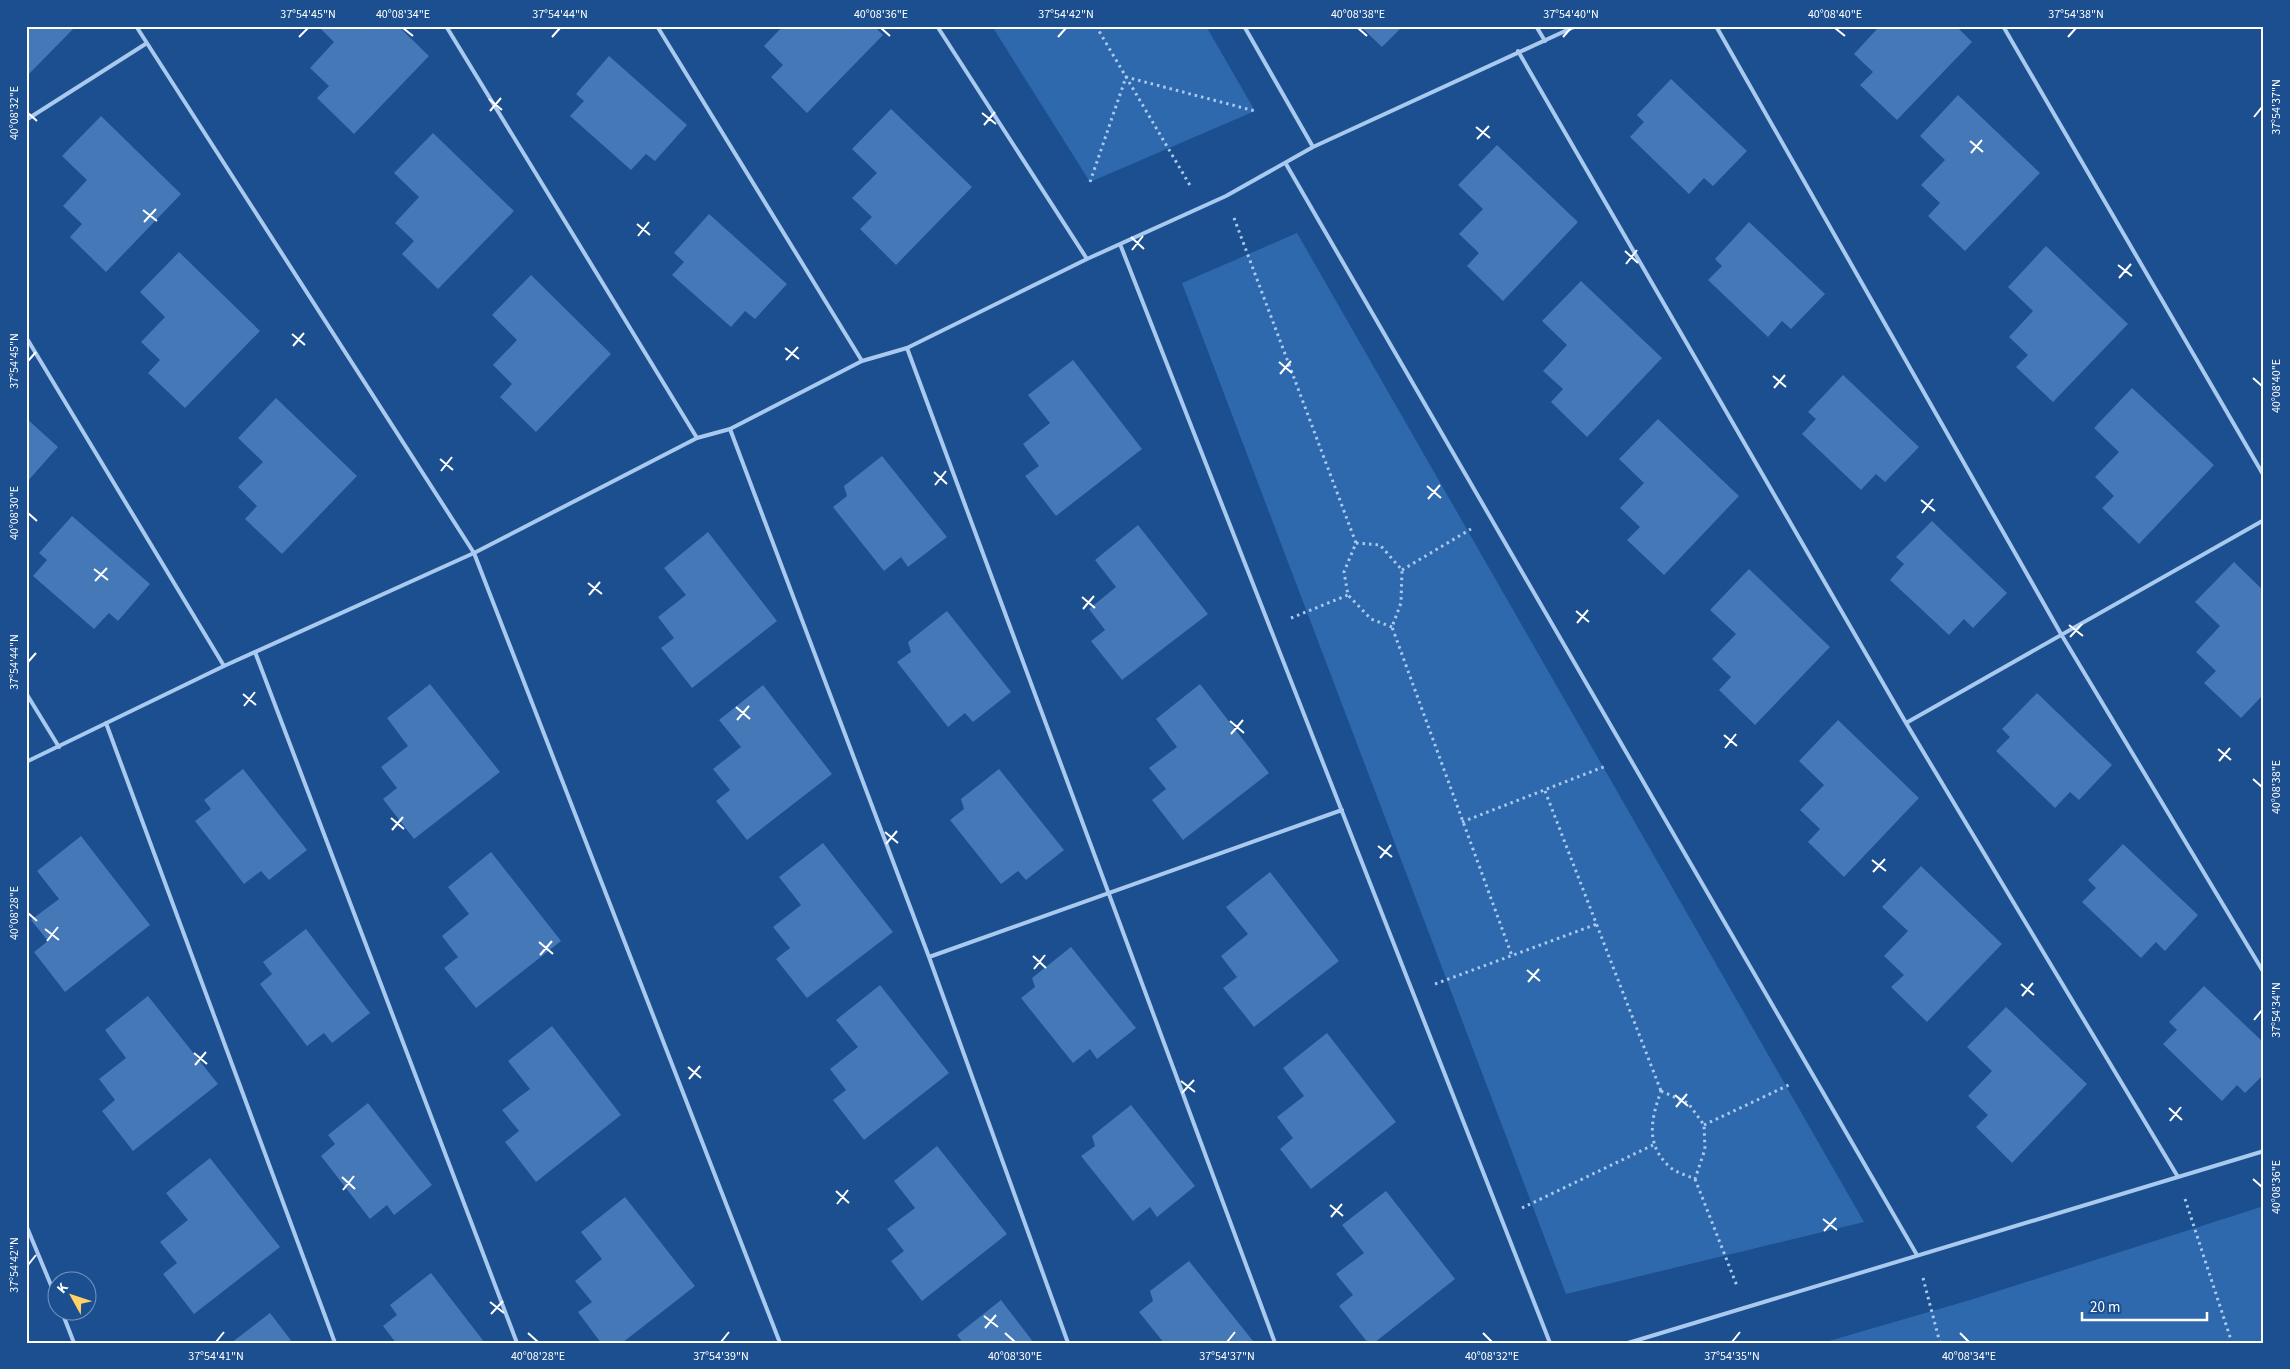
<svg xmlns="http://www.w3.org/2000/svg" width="2290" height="1369" font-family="'Source Sans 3',sans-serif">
	<rect width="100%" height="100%" fill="#1b4f8f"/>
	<path fill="#2e69ad" d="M992,26H1206L1255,111L1090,182Z
		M1297,233L1864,1222L1566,1294L1182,283Z
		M2264,1206V1343H1822L1970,1300Z"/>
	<path fill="#4478b7" d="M26,26L75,27L26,77Z
		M318,26H398L429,56L354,134L317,98L329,86L310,68L334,42Z
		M783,26H874L883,35L807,113L771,77L783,65L764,46Z
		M1360,26H1403L1382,47Z
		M1875,26H1956L1972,42L1897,120L1860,85L1873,72L1854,54L1877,29Z
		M609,56L687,125L655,161L646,154L631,170L570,116L584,101L576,94Z
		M1671,79L1747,151L1713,186L1704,178L1689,194L1630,137L1644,122L1637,115Z
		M1958,95L2040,173L1965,251L1928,216L1940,203L1921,185L1945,160L1920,136Z
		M891,109L972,187L896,265L860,229L872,217L852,198L877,173L852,149Z
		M101,116L181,194L106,272L70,237L82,224L63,206L87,180L62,156Z
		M433,133L514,211L438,289L402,254L414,241L395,223L419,197L394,173Z
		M1497,145L1578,222L1503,301L1467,266L1479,253L1459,234L1483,209L1458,185Z
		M709,214L787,284L755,319L745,311L731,327L672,275L684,262L674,253Z
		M1749,222L1825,294L1791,329L1782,321L1768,337L1708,280L1722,266L1715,259Z
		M2046,246L2128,324L2053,402L2016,367L2028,355L2009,337L2033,311L2008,287Z
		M179,252L260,331L185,408L148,373L160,360L141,342L165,317L140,292Z
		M531,275L611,354L536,432L500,397L512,384L493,365L517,340L492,315Z
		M1581,281L1662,358L1587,437L1551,402L1563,389L1543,371L1567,345L1542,321Z
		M1073,360L1142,449L1056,516L1025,476L1039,466L1023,444L1050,423L1028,395Z
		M1843,375L1919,447L1885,482L1876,474L1861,490L1802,434L1816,419L1808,412Z
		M2132,388L2214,465L2139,544L2102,508L2114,496L2095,477L2119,452L2094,428Z
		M276,398L357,476L282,554L245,519L257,506L238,487L263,462L238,438Z
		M26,418L58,447L26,483Z
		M1658,419L1739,496L1664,575L1627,540L1640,527L1620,508L1644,483L1619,459Z
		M882,456L947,537L908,567L901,557L884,571L833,507L847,496L844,486Z
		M72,516L150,584L118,621L109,613L94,629L33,576L47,560L39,553Z
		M1932,521L2007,593L1973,628L1964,619L1949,635L1890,580L1904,564L1896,557Z
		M1138,525L1208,614L1122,680L1091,641L1105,630L1089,609L1116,587L1095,560Z
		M708,532L777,621L692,688L661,648L674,638L658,617L686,595L664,568Z
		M2234,562L2264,591V694L2241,718L2204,683L2216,671L2196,652L2220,626L2195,602Z
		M1749,569L1830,647L1755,725L1719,690L1731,677L1712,659L1736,634L1710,610Z
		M947,611L1011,692L973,722L965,713L948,727L897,662L911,652L908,642Z
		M430,684L500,772L414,839L383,799L397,788L381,767L408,746L387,718Z
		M1200,684L1269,773L1183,840L1152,800L1166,789L1149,768L1177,747L1156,719Z
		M763,685L832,774L747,840L716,801L730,790L713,769L741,747L719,720Z
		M2037,693L2112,765L2079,800L2070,792L2055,808L1996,751L2010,737L2002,729Z
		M1838,720L1919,798L1844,877L1808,842L1820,829L1800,810L1824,785L1799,761Z
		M243,769L307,850L269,880L261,871L244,884L195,821L211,809L204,800Z
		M999,769L1064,850L1026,880L1018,871L1001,884L950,820L964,809L961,799Z
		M81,836L150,925L65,992L34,952L48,941L31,920L59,899L37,871Z
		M823,843L893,932L807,998L776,959L790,948L773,927L801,905L779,877Z
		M2123,844L2198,915L2165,951L2156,942L2141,958L2082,902L2096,888L2088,880Z
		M491,852L561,941L476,1008L444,968L458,957L442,936L469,914L448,887Z
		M1921,866L2002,944L1927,1022L1891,987L1904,975L1884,956L1908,931L1882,907Z
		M1270,872L1339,961L1254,1027L1223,988L1237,977L1221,956L1248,934L1226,907Z
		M306,929L370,1013L332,1043L324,1033L307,1046L260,984L272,974L263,962Z
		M1071,947L1136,1028L1097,1059L1090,1049L1073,1063L1021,998L1035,987L1032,978Z
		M880,985L949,1073L864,1140L833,1100L846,1090L830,1069L858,1047L836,1020Z
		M2204,986L2264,1043V1074L2245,1093L2237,1085L2222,1101L2163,1044L2177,1030L2169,1022Z
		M148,996L218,1084L133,1151L102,1111L115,1100L99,1079L126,1058L105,1030Z
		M2006,1007L2087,1084L2012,1163L1976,1127L1988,1115L1968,1096L1992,1071L1967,1047Z
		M552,1026L621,1115L536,1182L505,1142L519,1131L502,1110L530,1089L508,1061Z
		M1327,1033L1396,1122L1311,1189L1280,1149L1293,1138L1277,1117L1304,1096L1283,1068Z
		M368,1103L432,1185L394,1215L387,1205L370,1219L321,1156L335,1144L328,1135Z
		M1131,1105L1195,1186L1157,1217L1150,1207L1133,1221L1081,1156L1095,1146L1092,1136Z
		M937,1146L1007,1234L922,1301L891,1261L904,1251L887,1229L915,1208L894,1181Z
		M210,1158L280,1247L194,1314L163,1274L177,1263L160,1242L188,1220L166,1193Z
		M1386,1191L1455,1279L1374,1343H1368L1339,1306L1353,1295L1336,1274L1364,1253L1342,1225Z
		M625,1197L695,1286L622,1343H601L578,1312L592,1302L575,1281L602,1259L581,1232Z
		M1189,1261L1253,1341L1251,1343H1164L1139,1312L1153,1301L1150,1291Z
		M431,1273L485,1343H396L383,1326L397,1315L390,1305Z
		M1001,1300L1034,1343H963L957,1335Z
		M270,1313L293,1343H231Z"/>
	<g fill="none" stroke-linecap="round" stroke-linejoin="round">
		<path stroke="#a9c9ee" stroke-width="3" stroke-dasharray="2.5 4" stroke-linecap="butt" d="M1096,26L1191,187
			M1090,182L1126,77L1255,111
			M1234,218L1356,543
			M1402,570L1471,529
			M1291,618L1348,595
			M1392,627L1371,619L1348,595L1344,572L1356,543L1380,545L1402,570L1401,603L1392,627L1512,956
			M1545,791L1661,1091
			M1462,822L1606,766
			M1435,984L1597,924
			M1661,1091L1688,1103L1704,1125L1705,1149L1695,1179C1687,1175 1676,1173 1670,1167C1645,1145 1651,1119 1661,1091Z
			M1704,1125L1791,1084
			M1695,1179L1737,1286
			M2185,1199L2232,1343
			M1522,1208L1653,1145
			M1923,1278L1940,1343"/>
		<path stroke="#a9c9ee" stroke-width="4" d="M136,26L474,553L780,1343
			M446,26L697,438
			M657,26L862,361
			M937,26L1087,259
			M1244,26L1313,147
			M1536,26L1545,41
			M1716,26L2061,634L2264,973
			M2003,26L2264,476
			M1518,51L1906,723L2178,1177
			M26,120L147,43
			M1286,164L1917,1255
			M1120,244L1550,1343
			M26,337L224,666
			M907,348L1275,1343
			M730,429L929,957
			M255,652L517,1343
			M26,693L59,747
			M106,723L335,1343
			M1906,723L2264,520
			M26,762L224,666L474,553L697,438L730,429L862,361L907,348L1087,259L1226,196L1313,147L1576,26
			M26,1225L58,1302
			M62,1312L74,1343
			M1068,1343L929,957L1342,810
			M1628,1343L2264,1151"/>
	</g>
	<path fill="none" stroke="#fff" stroke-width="2" d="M403,28L413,36M881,28L890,36M1358,28L1367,36M1835,28L1845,36M299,37L308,28M552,37L560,28M1058,37L1066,28M1563,37L1571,28M2068,37L2076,28M489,99L502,110M490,111L501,98M28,113L37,121M982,113L996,124M2254,117L2262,107M984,125L995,112M1476,127L1490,138M1477,139L1489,126M1970,141L1983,152M1971,153L1982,140M143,210L157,221M144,222L156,209M637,224L650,235M638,236L649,222M1131,237L1144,249M1132,250L1143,236M1625,251L1638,263M1626,264L1637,250M2118,265L2132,276M2119,278L2131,264M292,334L305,345M293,346L304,333M785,348L799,359M786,360L798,347M28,361L36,352M1279,362L1292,373M1280,374L1291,361M1773,376L1786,387M2253,378L2262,386M1774,388L1785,375M440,459L453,470M441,471L452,457M934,472L947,484M935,485L946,471M1427,486L1441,498M1428,499L1440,485M1921,500L1935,511M28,513L37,521M1922,513L1933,499M94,569L108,580M95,581L107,568M588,583L602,594M589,595L600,582M1082,597L1095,608M1083,609L1094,596M1576,611L1589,622M1577,623L1588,610M2069,625L2083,636M2070,637L2082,624M28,662L36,653M243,694L256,705M244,706L255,692M736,707L750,719M737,720L749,706M1230,721L1244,733M1231,734L1243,720M1724,735L1737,746M1725,748L1736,734M2218,749L2231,760M2219,761L2230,748M2253,779L2262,787M391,818L404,829M392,830L403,817M885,832L898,843M886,844L897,831M1378,846L1392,857M1380,858L1391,845M1872,860L1886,871M1873,872L1885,859M28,913L37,921M45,929L59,940M47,941L58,927M539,942L553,954M540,955L552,941M1033,956L1046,968M1034,969L1045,955M1527,970L1540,981M1528,982L1539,969M2021,984L2034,995M2022,996L2033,983M2254,1020L2262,1010M194,1053L207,1064M195,1065L206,1052M688,1067L701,1078M689,1079L700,1066M1181,1081L1195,1092M1182,1093L1194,1080M1675,1095L1688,1106M1676,1107L1687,1094M2169,1108L2182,1120M2170,1121L2181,1107M342,1177L355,1189M2253,1179L2262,1187M343,1190L354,1176M836,1191L849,1203M837,1204L848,1190M1330,1205L1343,1216M1331,1217L1342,1204M1823,1219L1837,1230M1824,1231L1836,1218M28,1265L36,1255M490,1302L504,1313M491,1314L503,1301M984,1316L998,1327M985,1328L996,1315M528,1333L538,1342M1005,1333L1015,1342M1483,1333L1492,1342M1960,1333L1969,1342M216,1342L224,1332M721,1342L729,1332M1227,1342L1235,1332M1732,1342L1740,1332"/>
	<rect width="2290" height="1369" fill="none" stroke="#1b4f8f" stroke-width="55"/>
	<g transform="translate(72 1296) rotate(310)"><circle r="24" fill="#1b4f8f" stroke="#7695bc"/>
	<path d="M0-4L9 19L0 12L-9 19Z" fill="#ffd166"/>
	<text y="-8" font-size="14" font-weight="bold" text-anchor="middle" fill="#ffffff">K</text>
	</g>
	<path d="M2082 1312v8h125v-8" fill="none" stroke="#ffffff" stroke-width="2.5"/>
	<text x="2090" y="1312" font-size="15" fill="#ffffff" stroke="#1b4f8f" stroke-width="4" paint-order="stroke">20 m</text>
	<rect x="28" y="28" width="2234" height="1314" fill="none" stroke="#fff" stroke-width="2"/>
	<g font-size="12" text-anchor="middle" fill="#fff">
		<text x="308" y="18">37°54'45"N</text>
		<text x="403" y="18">40°08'34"E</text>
		<text x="560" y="18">37°54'44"N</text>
		<text x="881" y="18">40°08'36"E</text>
		<text x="1066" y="18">37°54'42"N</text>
		<text x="1358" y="18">40°08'38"E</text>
		<text x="1571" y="18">37°54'40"N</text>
		<text x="1835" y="18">40°08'40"E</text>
		<text x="2076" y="18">37°54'38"N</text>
		<text transform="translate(2276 107) rotate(-90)" y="4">37°54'37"N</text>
		<text transform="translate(14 113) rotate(-90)" y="4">40°08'32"E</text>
		<text transform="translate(14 361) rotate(-90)" y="4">37°54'45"N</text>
		<text transform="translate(2276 386) rotate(-90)" y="4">40°08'40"E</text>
		<text transform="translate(14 513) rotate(-90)" y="4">40°08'30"E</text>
		<text transform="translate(14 662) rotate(-90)" y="4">37°54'44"N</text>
		<text transform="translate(2276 787) rotate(-90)" y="4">40°08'38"E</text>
		<text transform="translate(14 913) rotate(-90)" y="4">40°08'28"E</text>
		<text transform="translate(2276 1010) rotate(-90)" y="4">37°54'34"N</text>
		<text transform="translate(2276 1187) rotate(-90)" y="4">40°08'36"E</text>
		<text transform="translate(14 1265) rotate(-90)" y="4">37°54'42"N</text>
		<text x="216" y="1360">37°54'41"N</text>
		<text x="538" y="1360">40°08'28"E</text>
		<text x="721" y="1360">37°54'39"N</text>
		<text x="1015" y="1360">40°08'30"E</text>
		<text x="1227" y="1360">37°54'37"N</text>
		<text x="1492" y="1360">40°08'32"E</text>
		<text x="1732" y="1360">37°54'35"N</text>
		<text x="1969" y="1360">40°08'34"E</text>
	</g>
</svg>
